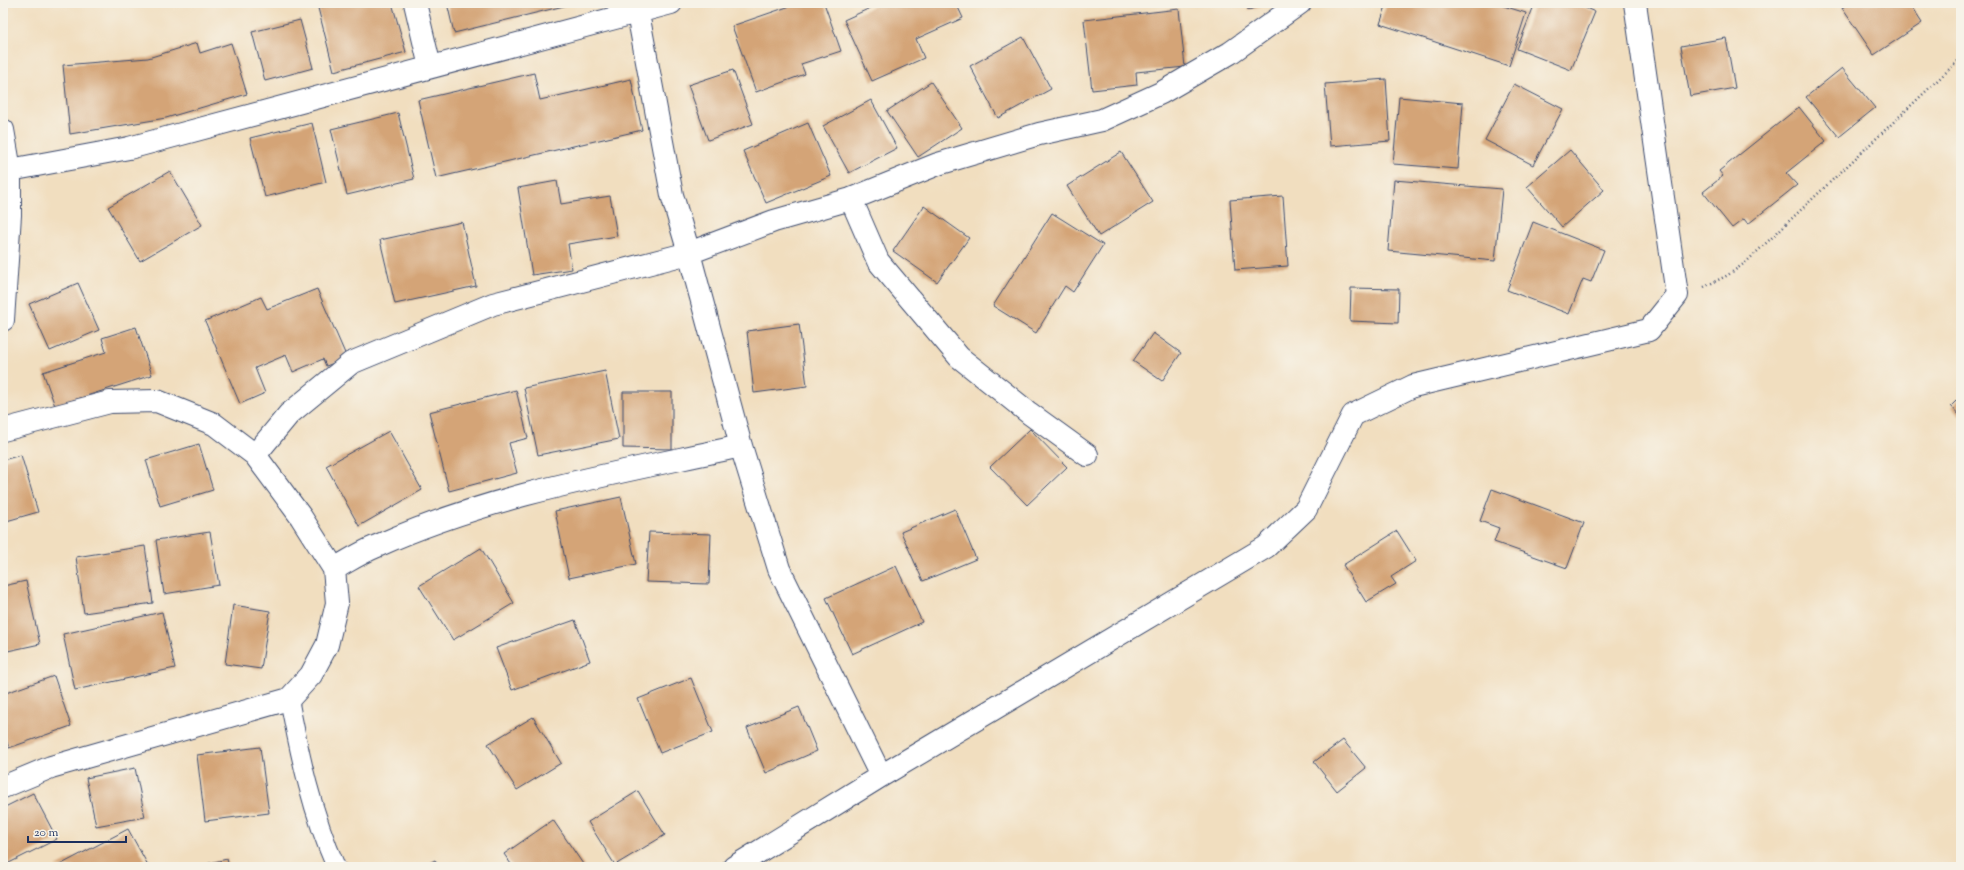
<svg xmlns="http://www.w3.org/2000/svg" width="1964" height="870" font-family="'Sorts Mill Goudy',serif">
	<rect width="100%" height="100%" fill="#f7f3e8"/>
	<filter id="ink" filterUnits="userSpaceOnUse"><feTurbulence type="fractalNoise" baseFrequency=".025" numOctaves="2"/><feDisplacementMap in="SourceGraphic" scale="8" xChannelSelector="R" yChannelSelector="G"/><feConvolveMatrix kernelMatrix="1 2 1 2 8 2 1 2 1" color-interpolation-filters="sRGB"/></filter>
	<filter id="wash" filterUnits="userSpaceOnUse"><feTurbulence type="fractalNoise" baseFrequency=".012" numOctaves="4" result="noise"/><feDisplacementMap in="SourceGraphic" scale="16" xChannelSelector="R" yChannelSelector="G"/><feGaussianBlur stdDeviation="0.9" result="paint"/><feColorMatrix in="noise" values="0 0 0 0 0 0 0 0 0 0 0 0 0 0 0 0 0 1.4 0 .05"/><feComposite in="paint" operator="in"/></filter>
	<g filter="url(#wash)">
		<rect width="100%" height="100%" fill="#f1debf"/>
		<g id="blocks">
			<path fill="#d4a477" d="M337,3H392L406,52L334,71L318,8Z
				M447,3H572V4L454,33Z
				M799,3H824L841,51L801,64L805,74L756,92L732,26Z
				M881,3H956L963,18L916,39L924,58L872,81L844,20Z
				M1247,3H1271L1248,10Z
				M1387,3H1494L1526,13L1509,66L1380,24Z
				M1535,3H1574L1595,12L1571,70L1517,49Z
				M1849,3H1909L1922,23L1874,55L1842,8Z
				M1179,9L1185,67L1136,72L1137,85L1092,90L1084,20Z
				M300,20L313,68L265,81L252,32Z
				M1023,37L1051,89L998,118L970,66Z
				M1726,38L1735,88L1690,96L1681,46Z
				M197,43L200,53L231,43L247,94L166,118L70,134L63,65L148,58Z
				M1842,68L1875,108L1839,137L1806,97Z
				M733,70L753,124L708,140L688,85Z
				M534,73L540,100L631,79L642,130L436,178L418,100Z
				M1386,79L1390,141L1330,146L1325,84Z
				M931,82L962,128L918,157L887,111Z
				M1514,84L1563,109L1533,165L1485,140Z
				M1399,97L1463,103L1458,169L1393,164Z
				M871,100L897,148L849,173L823,126Z
				M1799,107L1826,141L1786,173L1797,185L1748,224L1744,219L1732,228L1703,192L1723,176L1719,171Z
				M398,113L414,179L347,195L331,129Z
				M312,123L326,182L265,197L250,138Z
				M808,123L831,176L766,203L743,151Z
				M1570,150L1604,190L1562,227L1527,187Z
				M1121,152L1153,202L1099,236L1067,186Z
				M170,171L202,225L140,261L108,207Z
				M1394,180L1502,189L1495,261L1388,251Z
				M557,181L561,204L610,196L617,236L568,244L572,269L532,275L518,188Z
				M1283,196L1288,266L1235,270L1230,200Z
				M924,206L969,238L937,282L893,251Z
				M1052,213L1103,245L1073,292L1065,286L1036,333L993,306Z
				M462,222L476,286L395,304L380,240Z
				M1533,222L1604,250L1591,282L1583,279L1569,314L1507,290Z
				M78,283L99,330L50,351L29,304Z
				M1351,288L1399,289L1398,323L1350,321Z
				M317,289L347,358L326,366L323,359L293,372L286,355L255,368L265,393L240,404L205,321L261,297L267,309Z
				M799,324L807,386L754,393L747,331Z
				M136,327L152,375L55,406L43,372L106,352L102,338Z
				M1153,333L1181,353L1162,381L1133,361Z
				M605,371L619,439L538,455L524,388Z
				M516,390L528,438L509,443L517,473L449,491L429,412Z
				M623,392H672V449L623,448Z
				M1961,396V417L1951,406Z
				M1030,429L1067,467L1027,505L990,467Z
				M389,431L422,490L359,526L326,466Z
				M199,444L213,490L160,506L146,460Z
				M21,455L38,512L3,522V460Z
				M1492,489L1584,523L1567,568L1494,542L1499,528L1480,521Z
				M621,497L636,564L569,578L555,511Z
				M955,509L976,559L923,581L901,532Z
				M1397,531L1416,561L1391,577L1396,584L1366,602L1343,565Z
				M210,532L219,585L164,594L156,540Z
				M649,532L711,534L709,584L646,582Z
				M145,546L153,603L84,613L76,557Z
				M481,548L514,603L453,640L419,586Z
				M896,566L922,622L852,654L826,598Z
				M26,581L40,644L3,652V586Z
				M233,605L270,611L261,669L225,664Z
				M162,612L175,668L75,690L63,634Z
				M575,620L590,661L512,690L496,648Z
				M54,676L71,726L9,748L3,731V694Z
				M691,678L713,732L660,753L638,699Z
				M799,707L817,751L766,773L747,728Z
				M533,717L561,763L517,790L488,744Z
				M1343,740L1366,768L1337,791L1314,762Z
				M260,747L269,813L205,821L197,755Z
				M135,768L145,817L96,826L86,778Z
				M638,791L665,835L615,865L588,822Z
				M33,793L57,839L3,866V808Z
				M553,820L585,867H513L504,854Z
				M128,829L149,867H56Z
				M227,859L229,867H197V866Z
				M435,860L439,867H422Z"/>
		</g>
	</g>
	<g filter="url(#ink)">
		<use href="#blocks" fill-opacity="0" stroke="#3b496d" stroke-width="1"/>
		<g fill="none" stroke-linecap="round" stroke-linejoin="round">
			<g stroke="#3b496d" stroke-width="20">
				<path id="lane" d="M289,699C300,756 312,813 336,867"/>
			</g>
			<g stroke="#3b496d" stroke-width="24">
				<path id="street" d="M415,3L430,67
					M636,3L672,195L689,253L741,446L779,569L881,776
					M3,130L10,170V215L3,320
					M10,170L129,148L671,3
					M851,199L878,261L959,357L1029,413L1087,455
					M3,430L110,402L157,401L214,424L255,455
					M334,569C348,561 362,552 377,546C492,494 618,473 741,446
					M3,787L51,767L289,699L311,675L327,645L337,603L334,569L301,517L255,455L289,414L351,363L493,304L689,253L774,221L851,199L938,164L1039,134L1102,120L1161,93L1230,53L1300,3
					M734,867L881,776L1266,547L1306,509L1353,415L1413,386L1649,330L1677,295L1635,3"/>
			</g>
			<path stroke="#3b496d" stroke-width="2.5" stroke-dasharray="1 3" stroke-linecap="butt" d="M1704,287L1728,275L1745,263L1961,58"/>
			<use href="#lane" stroke="#fff" stroke-width="18"/>
			<use href="#street" stroke="#fff" stroke-width="22"/>
		</g>
	</g>
	<rect width="1964" height="870" fill="none" stroke="#f7f3e8" stroke-width="16"/>
	<path d="M28 836v6h98v-6" fill="none" stroke="#1b2f5e" stroke-width="2"/>
	<text x="34" y="836" font-size="12" fill="#1b2f5e" stroke="#f7f3e8" stroke-width="3" paint-order="stroke">20 m</text>
</svg>
